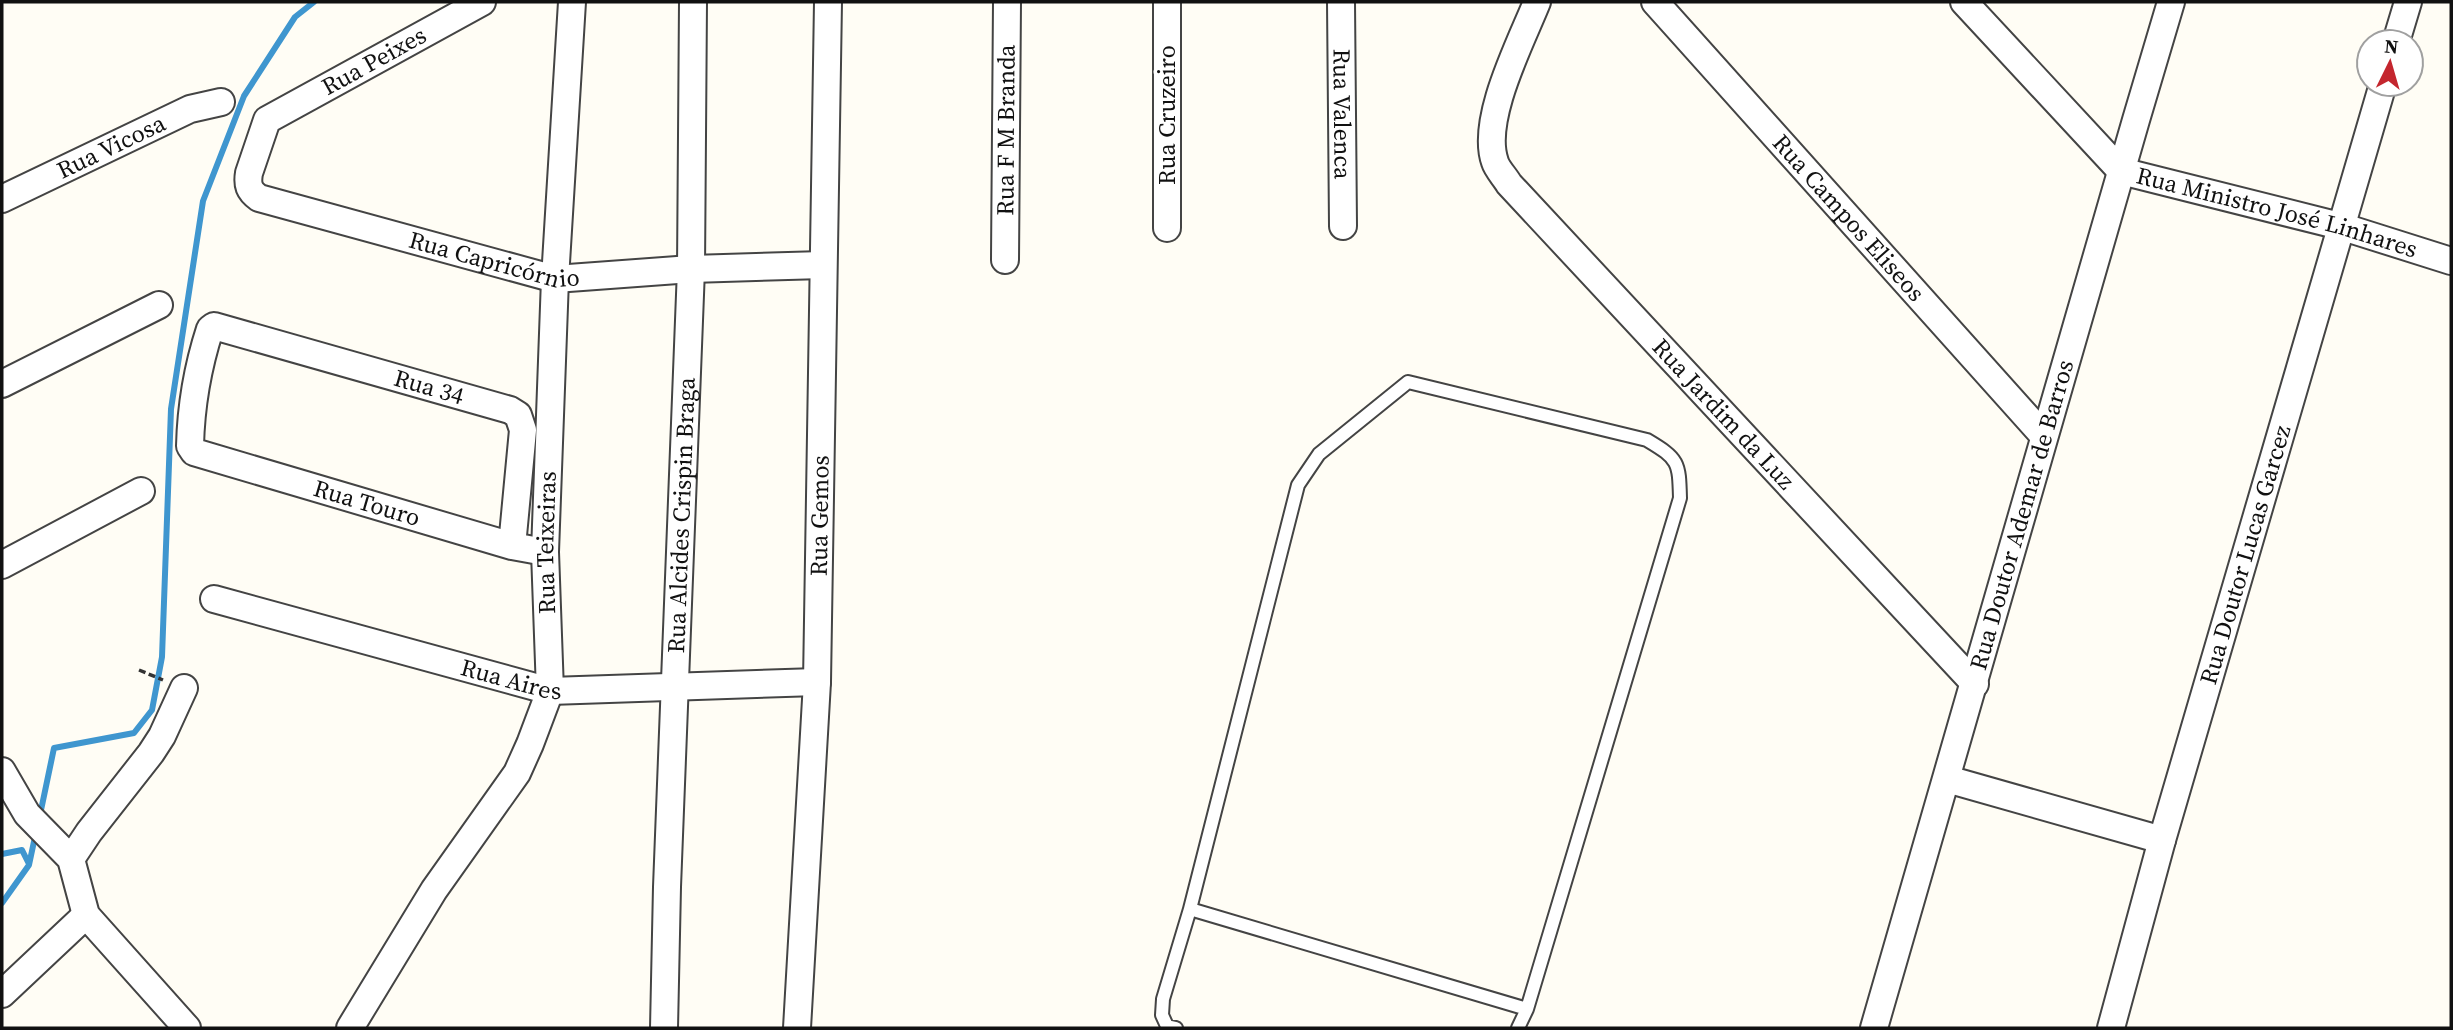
<svg xmlns="http://www.w3.org/2000/svg" width="2453" height="1030" font-family="'Source Serif 4',serif">
	<rect width="100%" height="100%" fill="#fffdf5"/>
	<g fill="none" stroke-linecap="round" stroke-linejoin="round">
		<path stroke="#3f96cf" stroke-width="6" d="M40,815L54,748L134,733L152,710L162,657L171,409L203,201L244,96L295,17L314,2
			M2,854L22,850L29,864
			M2,903L29,865L36,832"/>
		<g stroke="#444" stroke-width="16">
			<path id="lane" d="M1176,1028L1167,1026L1162,1015L1163,999L1190,909
				M1518,1028L1527,1009L1680,498C1679,462 1679,459 1647,440L1408,382L1319,454L1298,485L1190,909L1527,1009"/>
		</g>
		<g stroke="#444" stroke-width="30">
			<g id="street">
				<path id="s1" d="M482,2L267,120L249,173C247,185 249,191 259,198L555,279L691,269L823,265"/>
				<path d="M1167,2V228"/>
				<path id="s2" d="M1341,2L1343,226"/>
				<path id="s3" d="M1537,2C1521,42 1480,120 1495,162C1497,169 1505,177 1509,184L1975,684"/>
				<path id="s4" d="M1655,2L2043,435"/>
				<path id="s5" d="M1964,2L2121,171L2340,226L2451,261"/>
				<path d="M2396,42L2408,2"/>
				<path id="s6" d="M2,199L190,109L221,102"/>
				<path id="s7" d="M1005,260L1007,2"/>
				<path d="M2,384L159,305"/>
				<path id="s8" d="M512,546L523,430L518,415L510,410L214,326L210,329C197,369 191,404 190,446L194,452L512,546L545,552"/>
				<path d="M2,565L141,491"/>
				<path id="s9" d="M214,599L550,691L817,682"/>
				<path d="M2,771L27,814L71,859L86,915L187,1028"/>
				<path d="M1947,779L2162,840"/>
				<path d="M71,859L89,832L151,753L162,736L184,688"/>
				<path d="M2,994L86,915"/>
				<path id="s10" d="M350,1028L434,890L517,773L530,744L550,691L545,552L555,279L572,2"/>
				<path id="s11" d="M664,1028L667,887L691,269L693,2"/>
				<path id="s12" d="M797,1028L817,682L828,2"/>
				<path id="s13" d="M1874,1028C1974,686 2069,343 2171,2"/>
				<path id="s14" d="M2111,1028L2162,840L2383,84"/>
			</g>
		</g>
		<path stroke="#333" stroke-width="3.5" stroke-dasharray="7 3.5" stroke-linecap="butt" d="M139,670L163,680"/>
		<use href="#lane" stroke="#fff" stroke-width="12"/>
		<use href="#street" stroke="#fff" stroke-width="26"/>
	</g>
	<g text-anchor="middle" stroke-width="7" stroke-linejoin="round" paint-order="stroke">
		<g font-size="24" fill="#111" stroke="#fff">
			<text transform="translate(374 61) rotate(-29)" y="8">Rua Peixes</text>
			<text dy="8" stroke="none"><textPath href="#s2" startOffset="112">Rua Valenca</textPath></text>
			<text transform="translate(1167 115) rotate(-90)" y="8">Rua Cruzeiro</text>
			<text dy="8" stroke="none"><textPath href="#s7" startOffset="130">Rua F M Branda</textPath></text>
			<text dy="8" stroke="none"><textPath href="#s6" startOffset="121">Rua Vicosa</textPath></text>
			<text dy="8" stroke="none"><textPath href="#s5" startOffset="392">Rua Ministro José Linhares</textPath></text>
			<text dy="8" stroke="none"><textPath href="#s4" startOffset="290">Rua Campos Eliseos</textPath></text>
			<text dy="8" stroke="none"><textPath href="#s1" startOffset="574">Rua Capricórnio</textPath></text>
			<text transform="translate(429 387) rotate(16)" y="8">Rua 34</text>
			<text dy="8" stroke="none"><textPath href="#s3" startOffset="509">Rua Jardim da Luz</textPath></text>
			<text dy="8" stroke="none"><textPath href="#s8" startOffset="761">Rua Touro</textPath></text>
			<text dy="8" stroke="none"><textPath href="#s11" startOffset="513">Rua Alcides Crispin Braga</textPath></text>
			<text dy="8" stroke="none"><textPath href="#s12" startOffset="513">Rua Gemos</textPath></text>
			<text dy="8" stroke="none"><textPath href="#s13" startOffset="534">Rua Doutor Ademar de Barros</textPath></text>
			<text dy="8" stroke="none"><textPath href="#s10" startOffset="542">Rua Teixeiras</textPath></text>
			<text dy="8" stroke="none"><textPath href="#s14" startOffset="492">Rua Doutor Lucas Garcez</textPath></text>
			<text dy="8" stroke="none"><textPath href="#s9" startOffset="308">Rua Aires</textPath></text>
		</g>
	</g>
	<rect width="2453" height="1030" fill="none" stroke="#111111" stroke-width="7"/>
	<g transform="translate(2390 63) rotate(5)"><circle r="33" fill="#ffffff" stroke="#a0a0a0" stroke-width="2"/>
	<path d="M0-5L12 26L0 18L-12 26Z" fill="#c4262e"/>
	<text y="-10" font-size="19" font-weight="bold" text-anchor="middle" fill="#111111">N</text>
	</g>
</svg>
